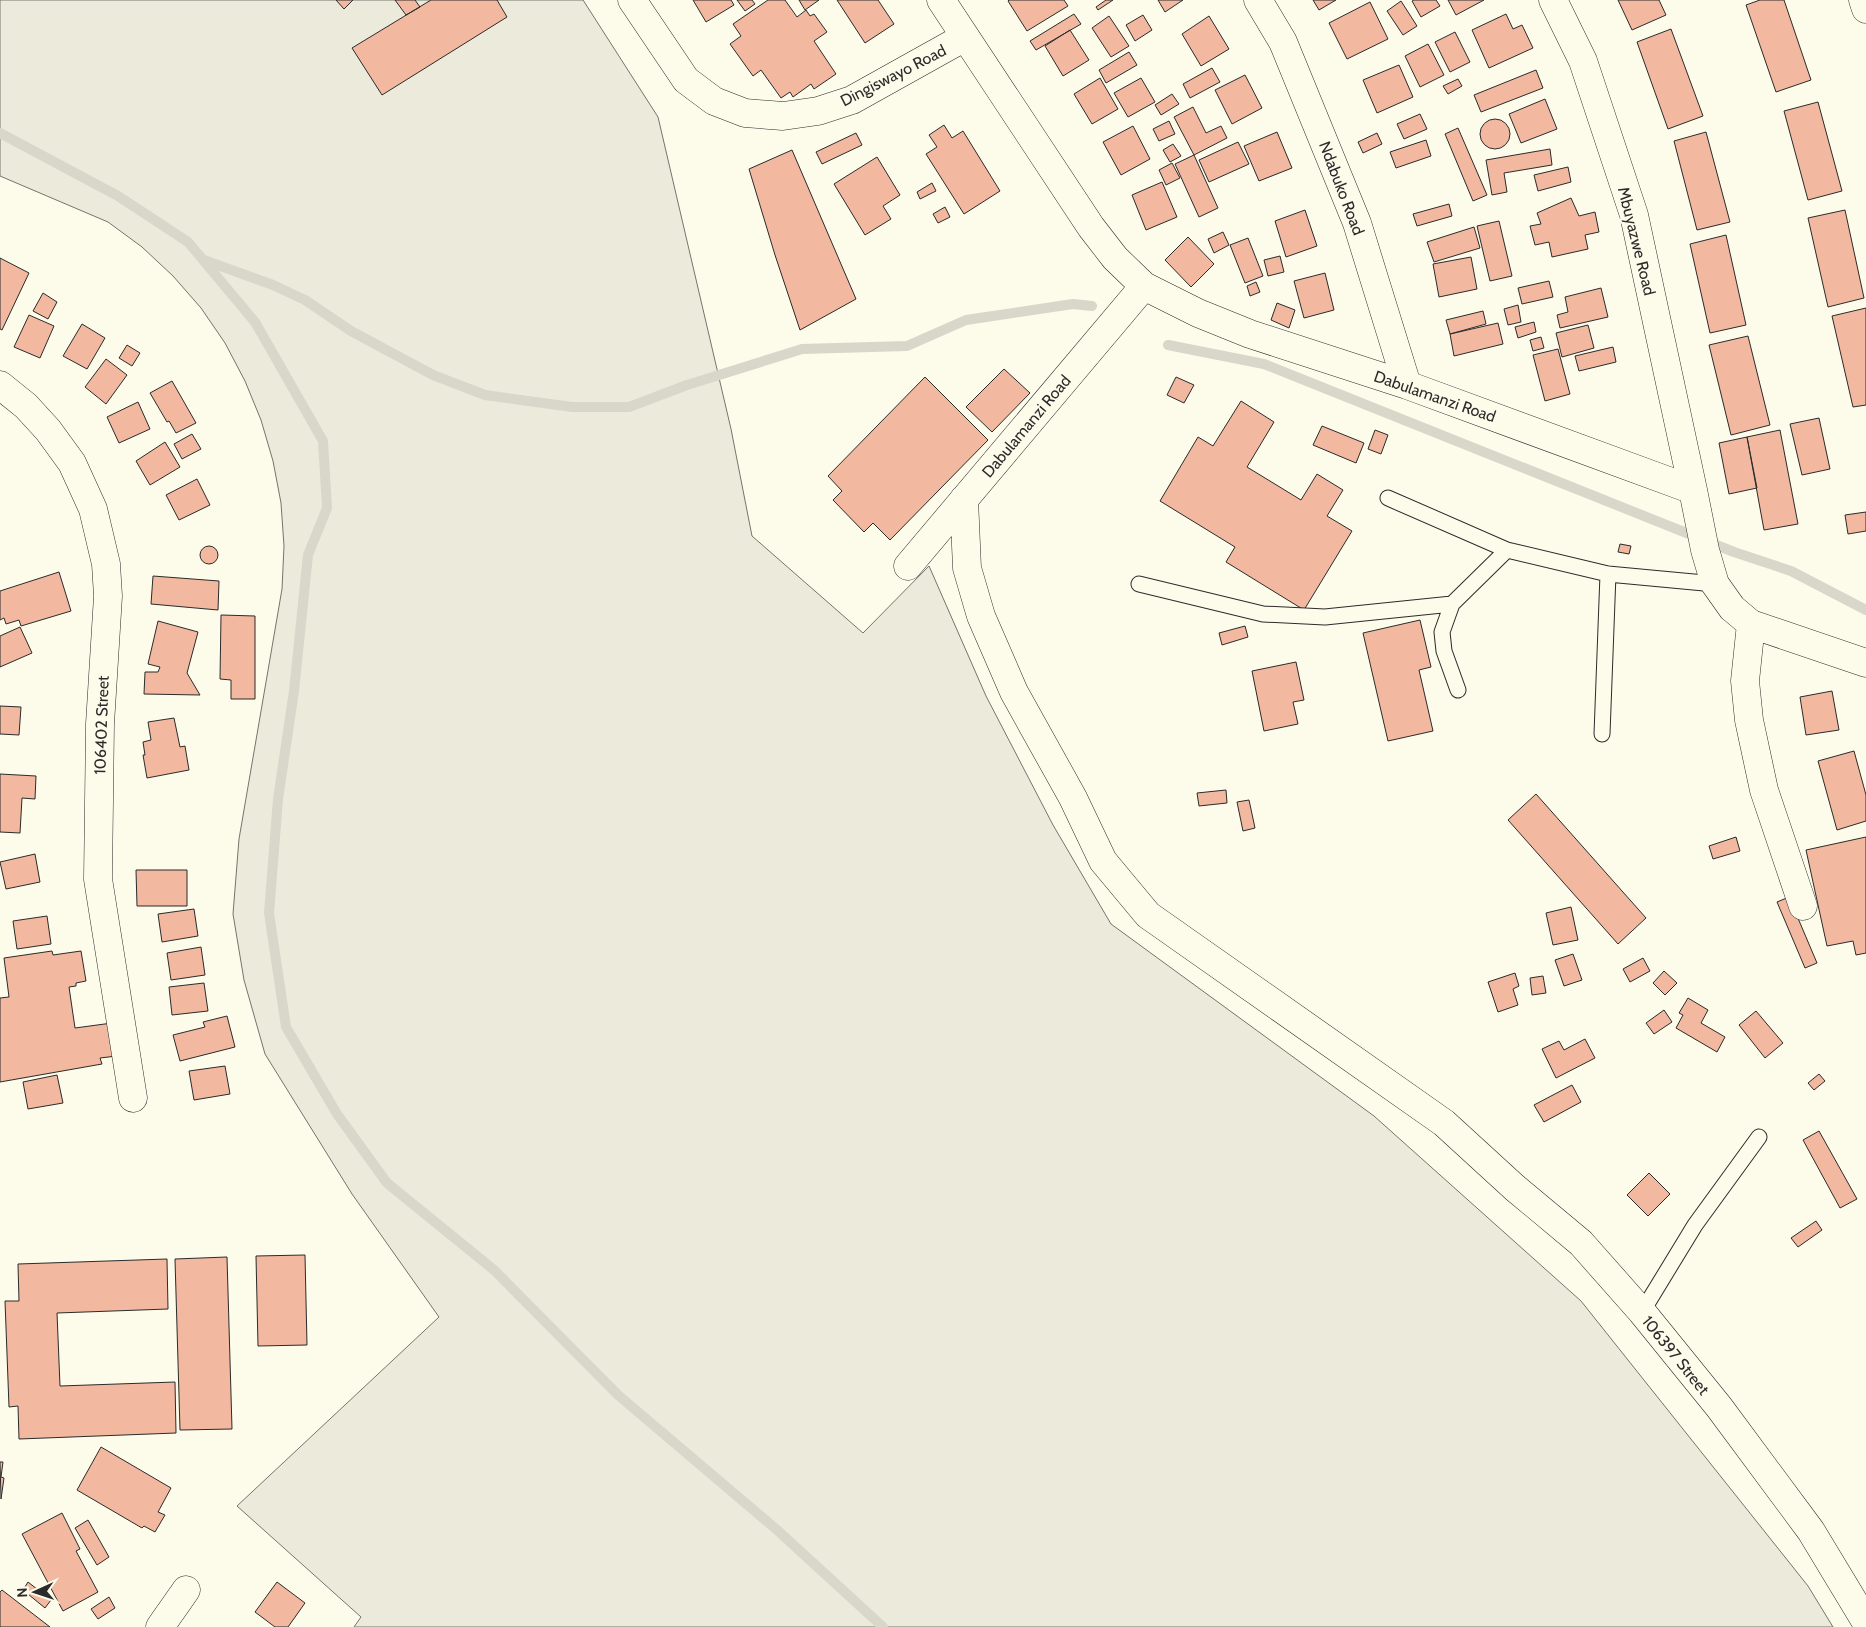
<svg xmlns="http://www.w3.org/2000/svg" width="1866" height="1627" font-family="Cabin,sans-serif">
	<rect width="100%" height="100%" fill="#fdfbea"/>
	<path fill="#ecebdb" stroke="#74746e" d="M0,0H583L658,117L731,429L752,536L863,633L929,566L986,696L1053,825L1111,924L1374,1116L1581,1301L1808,1586L1833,1627H354L361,1617L237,1506L439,1317L352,1194L265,1054L244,980L233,914L239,839L282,589L284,546L281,503L273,461L261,420L245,381L225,343L201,308L173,276L142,247L108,222L0,176Z"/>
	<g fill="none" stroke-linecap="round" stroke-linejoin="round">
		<path stroke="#d8d7c9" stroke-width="10" d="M0,133L118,196L188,242L255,322L323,441L327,508L308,555L294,691L278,799L269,913L286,1027L337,1114L387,1183L494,1270L618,1395L776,1529L883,1627
			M204,260L273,285L305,300L351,331L433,375L485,395L572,407H629L687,385L802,349L907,346L966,320L1073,304L1092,306
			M1168,345L1264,364L1734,552L1791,571L1866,610"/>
	</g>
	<path fill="#f2b8a0" stroke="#2b2b2b" d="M336,0H353L344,9Z
		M395,0H415L420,7L406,15Z
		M431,0H497L507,17L382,95L352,48Z
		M693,0H731L734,5L706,22Z
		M737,0H752L755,4L745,11Z
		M768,0H785L797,17L806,10L810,16L814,14L827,32L814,41L836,74L814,89L811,84L793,97L790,92L781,98L761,70L753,76L730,44L741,36L733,24Z
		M799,0H819L805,10Z
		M837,0H878L894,24L865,43Z
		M1009,0H1064L1068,6L1027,31L1008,1Z
		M1106,0H1113L1098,10L1096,7Z
		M1158,0H1183L1165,12Z
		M1313,0H1336L1319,10Z
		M1414,0H1436L1440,6L1421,17L1412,1Z
		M1448,0H1484L1456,15Z
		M1618,0H1659L1666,15L1632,30Z
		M1760,0H1784L1811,80L1776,92L1746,5Z
		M1401,1L1417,26L1403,35L1387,11Z
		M1370,2L1388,39L1347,59L1329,23Z
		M1074,14L1081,24L1036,50L1030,41Z
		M1506,14L1513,29L1522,25L1533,48L1489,68L1472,30Z
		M1143,15L1152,30L1135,41L1126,25Z
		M1109,16L1129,46L1111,57L1092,28Z
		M1209,16L1229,49L1201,66L1182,34Z
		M1671,29L1703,116L1668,129L1637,42Z
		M1070,30L1089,60L1063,76L1045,46Z
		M1455,32L1470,62L1450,72L1435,42Z
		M1428,44L1444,75L1420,87L1405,56Z
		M1129,52L1137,65L1106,83L1099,70Z
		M1399,65L1413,97L1377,113L1363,80Z
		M1212,68L1220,82L1190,98L1183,84Z
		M1536,70L1543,88L1481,112L1474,95Z
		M1245,75L1262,108L1232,124L1215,90Z
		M1100,78L1118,109L1092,124L1074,94Z
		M1141,78L1155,102L1128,117L1114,93Z
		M1458,79L1462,86L1448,94L1443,86Z
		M1172,94L1179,104L1161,115L1155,105Z
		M1545,99L1557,129L1521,143L1509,114Z
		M1818,102L1842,191L1808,200L1784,111Z
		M1193,107L1206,133L1221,126L1227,138L1194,155L1174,117Z
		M1420,114L1427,129L1404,139L1397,124Z
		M1480 134a15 15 0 1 1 30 0a15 15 0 1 1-30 0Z
		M1169,121L1175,134L1159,141L1153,129Z
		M944,125L952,138L963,131L1000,191L964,214L926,154L937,147L929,135Z
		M1133,126L1150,159L1121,175L1103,142Z
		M1458,128L1487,195L1473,201L1445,134Z
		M1277,132L1292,168L1259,181L1244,146Z
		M1706,132L1730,222L1697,230L1674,141Z
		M856,133L862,145L822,164L816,152Z
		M1377,133L1382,144L1363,153L1358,142Z
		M1426,140L1431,156L1396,168L1390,152Z
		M1238,142L1249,164L1209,182L1199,160Z
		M1173,144L1181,156L1170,162L1163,150Z
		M1550,149L1552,165L1504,173L1507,192L1492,195L1486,160Z
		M792,150L856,299L800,330L775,255L749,169Z
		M1194,155L1218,208L1199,217L1175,164Z
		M877,157L900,195L883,206L891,219L865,235L834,184Z
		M1172,163L1180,178L1166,185L1159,170Z
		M1568,167L1571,182L1538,191L1534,175Z
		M1162,182L1177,217L1146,230L1132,195Z
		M932,183L936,191L920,199L917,192Z
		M1571,198L1579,216L1595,212L1599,232L1585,235L1588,249L1552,257L1549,242L1535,245L1530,226L1541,224L1537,213Z
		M1449,204L1452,216L1417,226L1413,214Z
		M945,207L950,217L938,223L933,214Z
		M1305,210L1317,246L1286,257L1275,221Z
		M1845,210L1864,298L1828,307L1808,218Z
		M1499,221L1512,276L1490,281L1477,226Z
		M1474,227L1480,248L1434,262L1427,242Z
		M1223,232L1229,245L1214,253L1208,239Z
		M1726,235L1746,325L1710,333L1690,244Z
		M1188,237L1214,264L1191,287L1165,260Z
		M1248,238L1263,276L1245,283L1230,245Z
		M1280,256L1284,272L1268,276L1264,260Z
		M1471,257L1477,289L1439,297L1433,264Z
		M0,258L29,273L2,330L0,329Z
		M1325,273L1334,310L1304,318L1294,281Z
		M1549,281L1553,297L1522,304L1518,288Z
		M1256,282L1260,292L1250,296L1247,286Z
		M1601,288L1608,317L1560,328L1557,315L1568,312L1565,297Z
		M43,293L57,302L48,319L33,311Z
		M1277,303L1295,310L1289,328L1271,320Z
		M1518,305L1521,322L1508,325L1504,309Z
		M1866,308V405L1853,407L1832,316Z
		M1483,311L1486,324L1450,334L1446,320Z
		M29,315L54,326L40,358L14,347Z
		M1534,322L1536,332L1518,338L1515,327Z
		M1498,323L1503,344L1454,356L1450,334Z
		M82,324L105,338L87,369L63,356Z
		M1588,325L1594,348L1562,357L1556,333Z
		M1748,336L1770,425L1731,435L1709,345Z
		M1541,337L1544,348L1533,351L1530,340Z
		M127,345L140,353L132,366L119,358Z
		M1613,347L1616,362L1579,371L1575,356Z
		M1558,349L1570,394L1545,401L1533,355Z
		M106,359L127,375L106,404L85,387Z
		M1004,369L1030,393L992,432L966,407Z
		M925,377L988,440L890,540L873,523L864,532L833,500L842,491L828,476Z
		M1176,377L1194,385L1184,403L1167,395Z
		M172,381L196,423L176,433L169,421L167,422L150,393Z
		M1241,401L1274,422L1247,467L1301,500L1317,474L1343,490L1327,516L1352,531L1304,610L1226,562L1235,547L1160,501L1198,437L1213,446Z
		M138,402L150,429L119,443L107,417Z
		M1819,418L1830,469L1802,475L1790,424Z
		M1322,426L1364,443L1356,463L1313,445Z
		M1375,430L1388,435L1381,454L1368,449Z
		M1780,430L1798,524L1764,530L1747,437Z
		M192,434L201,449L182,459L174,444Z
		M1747,437L1757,488L1729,494L1719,443Z
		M165,442L180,467L150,485L136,461Z
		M197,479L210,505L179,520L166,495Z
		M1866,512V531L1848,534L1845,515Z
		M1620,544L1631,546L1629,554L1618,552Z
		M200 555a9 9 0 1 1 18 0a9 9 0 1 1-18 0Z
		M59,572L71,611L21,626L19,620L6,624L4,618L0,620V591Z
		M153,576L219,581L218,610L151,604Z
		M221,615L255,616V699H231V680L220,679Z
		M1420,620L1431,667L1419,670L1433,731L1388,741L1363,633Z
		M158,621L198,632L187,673L200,695L144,694L145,672H158L160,667L148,664Z
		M1245,626L1248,637L1222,645L1219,633Z
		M20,627L32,653L0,667V636Z
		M1296,662L1304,700L1293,702L1298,724L1264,731L1252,671Z
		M1832,691L1839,730L1806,735L1800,697Z
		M0,706L21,707L19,735L0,734Z
		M174,718L180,747L185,746L189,770L147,778L143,755H145L143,742L151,740L148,722Z
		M1854,751L1866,795V821L1837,830L1818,761Z
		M0,774L36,776L35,799L22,798L20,833L0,832Z
		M1226,790L1227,803L1199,806L1197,793Z
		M1536,794L1646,918L1618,944L1508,820Z
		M1249,800L1255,828L1243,831L1237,802Z
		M1736,837L1740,851L1713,859L1709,846Z
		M1866,837V953L1856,955L1853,941L1827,946L1806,850Z
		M35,854L40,882L6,889L0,862Z
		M136,870H187V906H137Z
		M1789,897L1817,963L1805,968L1777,902Z
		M1571,907L1578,940L1553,945L1546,913Z
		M194,909L198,936L162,942L158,914Z
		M47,916L51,944L17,949L13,921Z
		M201,947L205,975L171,980L167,953Z
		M52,951L53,955L81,951L86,981L76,983V986L69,987L75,1028L112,1023L117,1056L100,1058L102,1064L0,1082V998L9,997L4,958Z
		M1573,954L1582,980L1564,986L1555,960Z
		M1643,958L1650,971L1630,982L1623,969Z
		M1664,971L1677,983L1665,995L1653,983Z
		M1515,973L1519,986L1513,989L1518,1005L1498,1012L1488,982Z
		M1543,976L1546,993L1532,995L1530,978Z
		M204,983L208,1011L172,1015L169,987Z
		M1688,998L1708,1010L1701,1023L1725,1037L1717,1052L1676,1028L1683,1015L1679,1013Z
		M1664,1010L1672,1022L1654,1034L1646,1023Z
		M1756,1011L1783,1043L1765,1058L1739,1025Z
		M227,1016L235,1047L180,1061L173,1035L205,1027L203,1022Z
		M1585,1039L1595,1058L1556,1078L1542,1049L1559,1041L1564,1050Z
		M225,1066L230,1094L194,1100L189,1071Z
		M1819,1074L1825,1081L1814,1090L1808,1083Z
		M57,1075L63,1103L28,1109L23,1082Z
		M1572,1085L1581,1102L1544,1122L1534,1105Z
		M1819,1131L1857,1199L1840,1208L1803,1140Z
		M1649,1173L1670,1194L1648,1216L1627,1195Z
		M1816,1221L1822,1230L1798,1247L1791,1238Z
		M305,1255L307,1345L258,1346L256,1256Z
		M227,1257L232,1429L180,1430L175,1259Z
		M167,1259L168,1309L57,1313L60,1386L175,1382L176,1433L19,1439L18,1406L9,1407L5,1301H19L18,1264Z
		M101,1447L171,1488L158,1512L165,1515L155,1532L144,1526L142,1528L77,1490Z
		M0,1462H3L1,1477L4,1478L1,1499Z
		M62,1513L80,1549L76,1551L98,1592L63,1611L22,1534Z
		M88,1520L109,1557L97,1565L75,1528Z
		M28,1582L51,1600L45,1608L23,1590Z
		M277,1582L305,1603L288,1627H275L255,1612Z
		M2,1590L50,1627H0V1592Z
		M109,1597L115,1608L98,1619L91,1609Z"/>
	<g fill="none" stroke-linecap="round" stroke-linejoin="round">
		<g stroke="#2b2b2b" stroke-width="17">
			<path id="service" d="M1388,498L1507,550L1608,574L1715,584
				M1139,584L1263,614L1325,617L1452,604
				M1458,690L1444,651L1442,632L1452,604L1507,550
				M1602,734L1608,574
				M1642,1312L1695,1225L1759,1137"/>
		</g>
		<g stroke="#2b2b2b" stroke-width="29">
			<path id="minor" d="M632,0L686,80L714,101L745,113L783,116L818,111L852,100L965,37
				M941,0L1091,227L1115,258L1144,286L1198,313L1250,334L1407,385L1693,490
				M1258,0L1283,42L1357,223L1407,385
				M1553,0L1583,61L1634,215L1693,490L1705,550L1715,584L1732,608L1751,624L1866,663
				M0,385L26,406L48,430L72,463L93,509L106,564L108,596L100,724L98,879L133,1098
				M964,499L967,568L981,616L1014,692L1073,798L1103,861L1148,915L1444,1123L1515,1188L1581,1243L1642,1312L1719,1407L1811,1531L1866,1622
				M908,566L1144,286
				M1751,624L1745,681L1749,720L1764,790L1803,906
				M160,1627L186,1590"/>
		</g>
		<g stroke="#2b2b2b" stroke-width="29">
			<path id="secondary" d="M1863,0L1866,9"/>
		</g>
		<use href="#service" stroke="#fdfbea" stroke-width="15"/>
		<use href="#minor" stroke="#fdfbea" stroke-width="28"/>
		<use href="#secondary" stroke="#fdfbea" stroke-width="28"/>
	</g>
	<g text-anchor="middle" stroke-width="4" stroke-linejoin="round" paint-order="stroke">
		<g font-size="16" fill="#2b2b2b" stroke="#fdfbea">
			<text transform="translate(893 75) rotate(-27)" y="6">Dingiswayo Road</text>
			<text transform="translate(1342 188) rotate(69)" y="6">Ndabuko Road</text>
			<text transform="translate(1637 241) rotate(76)" y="6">Mbuyazwe Road</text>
			<text transform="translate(1435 396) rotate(19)" y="6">Dabulamanzi Road</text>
			<text transform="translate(1026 426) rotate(-50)" y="6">Dabulamanzi Road</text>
			<text transform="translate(101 725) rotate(-88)" y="6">106402 Street</text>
			<text transform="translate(1676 1355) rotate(51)" y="6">106397 Street</text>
		</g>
	</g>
	<g transform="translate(35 1592) rotate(267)" stroke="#fdfbea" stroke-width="4" paint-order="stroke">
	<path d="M0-4L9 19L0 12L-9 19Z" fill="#2b2b2b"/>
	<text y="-8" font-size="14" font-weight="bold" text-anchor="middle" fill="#2b2b2b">N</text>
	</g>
</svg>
